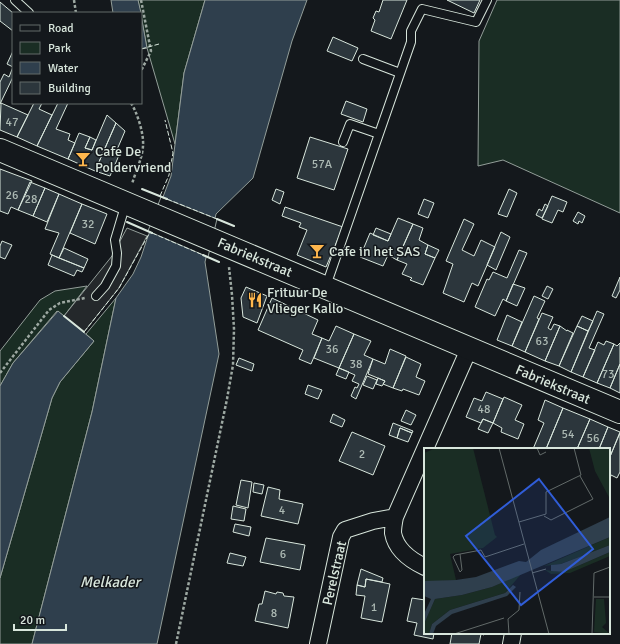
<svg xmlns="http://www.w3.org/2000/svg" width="620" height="644" font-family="Signika,sans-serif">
	<rect width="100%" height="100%" fill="#14181c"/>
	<path fill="#1a2d24" stroke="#939e99" d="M138,0H205L184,73L175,144L147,48Z
		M497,0H620V213L503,160L478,166L479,41Z
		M87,286L64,316L57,311L13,363L0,386V351L40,300L55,291Z
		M116,298L92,412L32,644H0V578L52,398L60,382L94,341L86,334Z"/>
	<path fill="#24282b" stroke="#939e99" d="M127,228L147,236L119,288L84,332L64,316L112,256Z"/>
	<path fill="#2f3f4d" stroke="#939e99" d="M111,0H138L141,13H113Z
		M205,0H307L292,41L253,178L216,214L205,262L219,354L157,644H32L92,412L116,298L133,274L141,257L147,239L171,176L184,73Z
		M141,15L147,48L141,49Z
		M58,311L94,341L60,382L52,398L0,578V386L13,363Z"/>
	<path fill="#14181c" stroke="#939e99" d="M161,197L217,219L208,257L148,231Z"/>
	<path fill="#2c363c" stroke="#d8e6dc" d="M383,0H407L391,39L371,31L375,20L373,18L376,11L379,12Z
		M447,0H480L474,13Z
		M0,2L13,13V31L0,21Z
		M333,37L358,48L352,61L327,51Z
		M13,51V77L0,104V82L4,74L9,77L13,67L7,64Z
		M346,101L367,109L363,122L341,114Z
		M1,103L28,115L17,137L0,130Z
		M34,103H42L39,109L52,115L37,146L17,137Z
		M58,103H68L56,129L70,134L68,140L75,143L68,159L37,146Z
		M107,115L116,123L95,171L68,159L79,133L90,137L85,148L92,150Z
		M116,123L125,131L116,152L120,153L110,176L95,171Z
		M90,137L96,140L92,150L85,148Z
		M310,137L348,149L334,190L297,178Z
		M0,169L32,181L18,210L11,207L8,214L0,211Z
		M30,182L45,188L33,216L18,210Z
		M45,188L59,194L47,222L33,216Z
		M276,189L284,192L280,204L272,200Z
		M509,189L517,193L507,217L498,214Z
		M59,194L82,204L59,258L50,254L59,233L45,229Z
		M552,196L567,202L563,212L558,210L552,223L542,219Z
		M424,199L434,203L428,218L418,214Z
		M82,204L107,214L95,244L70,233Z
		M545,204L548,206L542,218L536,215L539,209L542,211Z
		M285,207L343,227L326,267L297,255L307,230L299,227L301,223L282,216Z
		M578,212L585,216L582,223L579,221L578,224L573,221Z
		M398,218L413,224L397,260L388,255L383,266L360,257L370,233L388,241Z
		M464,219L474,224L462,250L474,256L481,240L495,247L478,286L472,283L464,302L443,293L453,264L446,261Z
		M413,224L423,228L419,240L428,245L425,254L435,258L423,285L410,280L412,278L402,274L407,264L397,260Z
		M376,228L391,234L388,241L373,235Z
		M501,232L510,237L496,270L487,265Z
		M2,241L12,245L5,259L0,257V246Z
		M428,245L439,250L435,258L425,254Z
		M64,248L88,259L84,268L59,258Z
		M519,250L527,253L506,301L503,299L495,316L475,307L487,279L489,280L493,272L507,278Z
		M52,255L84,268L82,272L77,270L74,276L48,265Z
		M620,277V290L616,298L612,296Z
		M513,284L525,288L517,306L506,301Z
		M547,286L553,289L548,299L542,296Z
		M246,287L267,296L257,323L243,317L241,298Z
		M534,296L545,301L537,318L539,319L525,352L512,346Z
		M272,298L318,320L312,334L322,338L311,364L299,359L303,350L258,330Z
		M597,311L604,314L589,348L595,350L583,377L571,372Z
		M542,313L553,317L548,328L551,330L554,324L560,326L545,361L525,352Z
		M507,315L522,322L512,346L497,340Z
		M582,316L593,321L588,331L577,326Z
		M336,326L354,334L339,368L314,358L322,338L329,341Z
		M560,326L567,331V330L573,333L559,366L545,361Z
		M577,326L588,331L571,372L559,366Z
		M354,334L371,341L364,355L373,359L356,399L351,396L355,387L357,388L359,384L352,381L355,375L339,368Z
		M606,341L614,344L597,383L583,377L598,342L604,345Z
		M620,343V364L610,388L597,383L614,344L617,346Z
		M390,349L406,356L393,388L383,384L385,381L368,374L373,359L385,364Z
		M406,357L421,364L416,377L425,381L419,395L403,389L402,391L393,388Z
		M239,358L254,364L252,371L236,365Z
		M620,364V393L610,388Z
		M339,368L349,372L346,379L336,375Z
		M367,376L377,380L373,389L363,385Z
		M378,378L385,381L382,386L376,384Z
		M308,385L322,390L318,399L305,394Z
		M486,392L503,399L493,423L483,419L481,423L466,417L474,398L482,401Z
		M504,397L522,405L515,420L524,424L518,439L501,432L502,428L493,423Z
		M545,400L563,408L546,449H533L544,423L538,420Z
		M563,408L590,419L577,449H546Z
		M406,410L416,415L411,425L401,421Z
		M333,414L345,420L342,427L330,422Z
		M483,419L493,423L488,433L478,429Z
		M590,419L608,427L599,449H577Z
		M393,423L413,431L412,433L400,428L397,438L389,435Z
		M608,427L620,432L609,459V449H599Z
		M400,428L412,433L408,442L397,438Z
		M352,432L385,446L373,475L339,461Z
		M620,433V472L617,478L611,475L610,479L609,459Z
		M241,480L252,482L248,508L236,505Z
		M254,483L264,485L262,494L253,492Z
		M268,487L280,490L279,499L303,504L298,524L261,516Z
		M233,506L246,509L244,521L231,519Z
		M235,524L251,527L249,536L233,532Z
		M266,538L305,545L300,570L260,562Z
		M230,553L246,557L243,566L227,563Z
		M361,569L383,578L382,582L366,579L365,587L357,585Z
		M366,579L390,584L382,622L361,618L365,596L356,595L357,585L365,587Z
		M265,591L276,594L277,592L283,593L284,596L294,597L288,628L255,621L259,604H262Z
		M412,598L425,600V633H434L433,639L414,635L417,623L407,621Z
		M452,633H485L484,635L481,634L479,644H450Z"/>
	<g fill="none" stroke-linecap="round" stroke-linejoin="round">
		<g stroke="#d8e6dc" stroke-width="10">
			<path id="service" d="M15,0L29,13
				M363,59L400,73
				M343,142L350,124L379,134
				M326,286L411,42V31L422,9L476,22L487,0
				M96,296L105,286L116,266L117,253L115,240L126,203"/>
		</g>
		<g stroke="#d8e6dc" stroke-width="18">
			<path id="minor" d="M425,567C410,560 396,550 393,533C393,528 394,522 395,517L469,349
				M318,644L341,537L345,530L373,521L395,517
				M511,644L513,633"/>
		</g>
		<g stroke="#d8e6dc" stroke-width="24">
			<path id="secondary" d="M0,150L620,412"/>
		</g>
		<path stroke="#9da8a2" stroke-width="2.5" stroke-dasharray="3 2" stroke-linecap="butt" d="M74,0L76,13
			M141,0L151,51L141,71
			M131,103C137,112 144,134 143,145C143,157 135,173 132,184
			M0,373L49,310L60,303L85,298
			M176,644L227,399L233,365L234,329L232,295L229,267"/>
		<use href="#service" stroke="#14181c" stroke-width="8"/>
		<use href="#minor" stroke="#14181c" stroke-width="16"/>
		<use href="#secondary" stroke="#14181c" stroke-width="22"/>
		<path stroke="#d8e6dc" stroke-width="1" stroke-dasharray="5 2" stroke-linecap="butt" d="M141,49L159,44
			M160,196L169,175L173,153L165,120
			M167,199L217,219
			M152,233L203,255
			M84,332L119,288L150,232"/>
		<path stroke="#d8e6dc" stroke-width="2" d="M142,189L167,199
			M217,219L234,226
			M127,222L152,233
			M203,255L219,262
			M64,316L84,332"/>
	</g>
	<defs>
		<g id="bar-bare" transform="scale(1.2)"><path d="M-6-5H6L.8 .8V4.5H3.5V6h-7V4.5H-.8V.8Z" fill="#ffb74d" stroke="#14181c" stroke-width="2.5" paint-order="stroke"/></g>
		<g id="restaurant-bare" transform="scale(1.2)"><path d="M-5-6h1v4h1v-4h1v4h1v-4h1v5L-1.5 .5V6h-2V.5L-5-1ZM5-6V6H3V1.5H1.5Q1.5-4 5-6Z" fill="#ffb74d" stroke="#14181c" stroke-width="2.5" paint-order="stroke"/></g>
	</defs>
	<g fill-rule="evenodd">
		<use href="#bar-bare" x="83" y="159"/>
		<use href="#bar-bare" x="317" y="251"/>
		<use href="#restaurant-bare" x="255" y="300"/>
	</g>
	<g text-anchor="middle" stroke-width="3" stroke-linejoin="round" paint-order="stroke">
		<g font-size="12" fill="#adbab4">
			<text x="12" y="126">47</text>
			<text x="322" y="168">57A</text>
			<text x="12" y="199">26</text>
			<text x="31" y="203">28</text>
			<text x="88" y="228">32</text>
			<text x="542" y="345">63</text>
			<text x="332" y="353">36</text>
			<text x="356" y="368">38</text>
			<text x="608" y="378">73</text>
			<text x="484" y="413">48</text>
			<text x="568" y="438">54</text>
			<text x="593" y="442">56</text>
			<text x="362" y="458">2</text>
			<text x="282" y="514">4</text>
			<text x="283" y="558">6</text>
			<text x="374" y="611">1</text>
			<text x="274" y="617">8</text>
		</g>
		<g font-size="14" fill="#d8e6dc" stroke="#14181c" text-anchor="start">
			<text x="95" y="156">Cafe De<tspan x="95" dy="16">Poldervriend</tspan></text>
			<text x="329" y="256">Cafe in het SAS</text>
			<text x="267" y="297">Frituur De<tspan x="267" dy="16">Vlieger Kallo</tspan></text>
		</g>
		<g font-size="14" fill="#d8e6dc" stroke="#14181c">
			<text transform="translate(255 257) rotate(23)" y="5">Fabriekstraat</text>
			<text transform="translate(553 384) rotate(23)" y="5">Fabriekstraat</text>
			<text transform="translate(334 573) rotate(-77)" y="5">Perelstraat</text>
		</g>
		<g font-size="15" font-style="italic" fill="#d8e6dc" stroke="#14181c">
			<text x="110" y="587">Melkader</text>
		</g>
	</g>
	<g transform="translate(424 448)">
		<rect width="186" height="186" fill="#14181c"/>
		<path d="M12,0H49L71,87L73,89L59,100L26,106L32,132L6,134L0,133V5ZM165,0H186V51L171,23ZM186,89V97L137,116L120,118ZM186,104V108L146,125L127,126L121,122L140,124ZM98,125L81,145L26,162L8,176L5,186H0V176L11,151L38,147L68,139ZM172,151H180L182,175L178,179L186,186L170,184Z" fill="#1a2d24"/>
		<path d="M186,69V89L68,139L38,147L11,151L0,176V166L7,151L0,148V133L32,132L52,129L95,113L102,114L117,102ZM186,97V104L140,124L127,123V117L137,116ZM89,137L92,139L83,148L28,166L12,178L9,186H5L8,176L26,162L81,145Z" fill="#2f3f4d"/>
		<path fill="none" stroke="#626a69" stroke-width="1" d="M75,0L125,186M113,0L116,7L122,4M120,68L127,72L169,51L156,28M95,74L122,66V44L157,27L150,0M36,106L38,122L36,124L29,109L31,107L57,102L61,109L100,96M108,125L122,121M170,149H186M84,171L95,162L96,144M84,171L85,186M30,186L80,170M168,186L170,125L186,119"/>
		<path fill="#305dd8" fill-opacity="0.15" stroke="#305dd8" stroke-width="2" d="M115,31L169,101L97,157L42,88Z"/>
		<rect width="186" height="186" fill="none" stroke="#d8e6dc" stroke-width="2"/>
	</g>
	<rect x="12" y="12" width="130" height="92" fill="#14181c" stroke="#626a69"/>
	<rect x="20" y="25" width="20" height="6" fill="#14181c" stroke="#626a69"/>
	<text x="48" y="32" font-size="12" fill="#d8e6dc">Road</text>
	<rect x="20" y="42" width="20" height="12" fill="#1a2d24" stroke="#626a69"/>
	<text x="48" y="52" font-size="12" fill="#d8e6dc">Park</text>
	<rect x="20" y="62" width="20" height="12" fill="#2f3f4d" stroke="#626a69"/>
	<text x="48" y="72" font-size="12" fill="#d8e6dc">Water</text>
	<rect x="20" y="82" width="20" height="12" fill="#2c363c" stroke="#626a69"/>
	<text x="48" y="92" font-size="12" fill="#d8e6dc">Building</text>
	<path d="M14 624v6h52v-6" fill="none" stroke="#d8e6dc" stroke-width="2"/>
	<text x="20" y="624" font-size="12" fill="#d8e6dc" stroke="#14181c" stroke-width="3" paint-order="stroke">20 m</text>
</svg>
